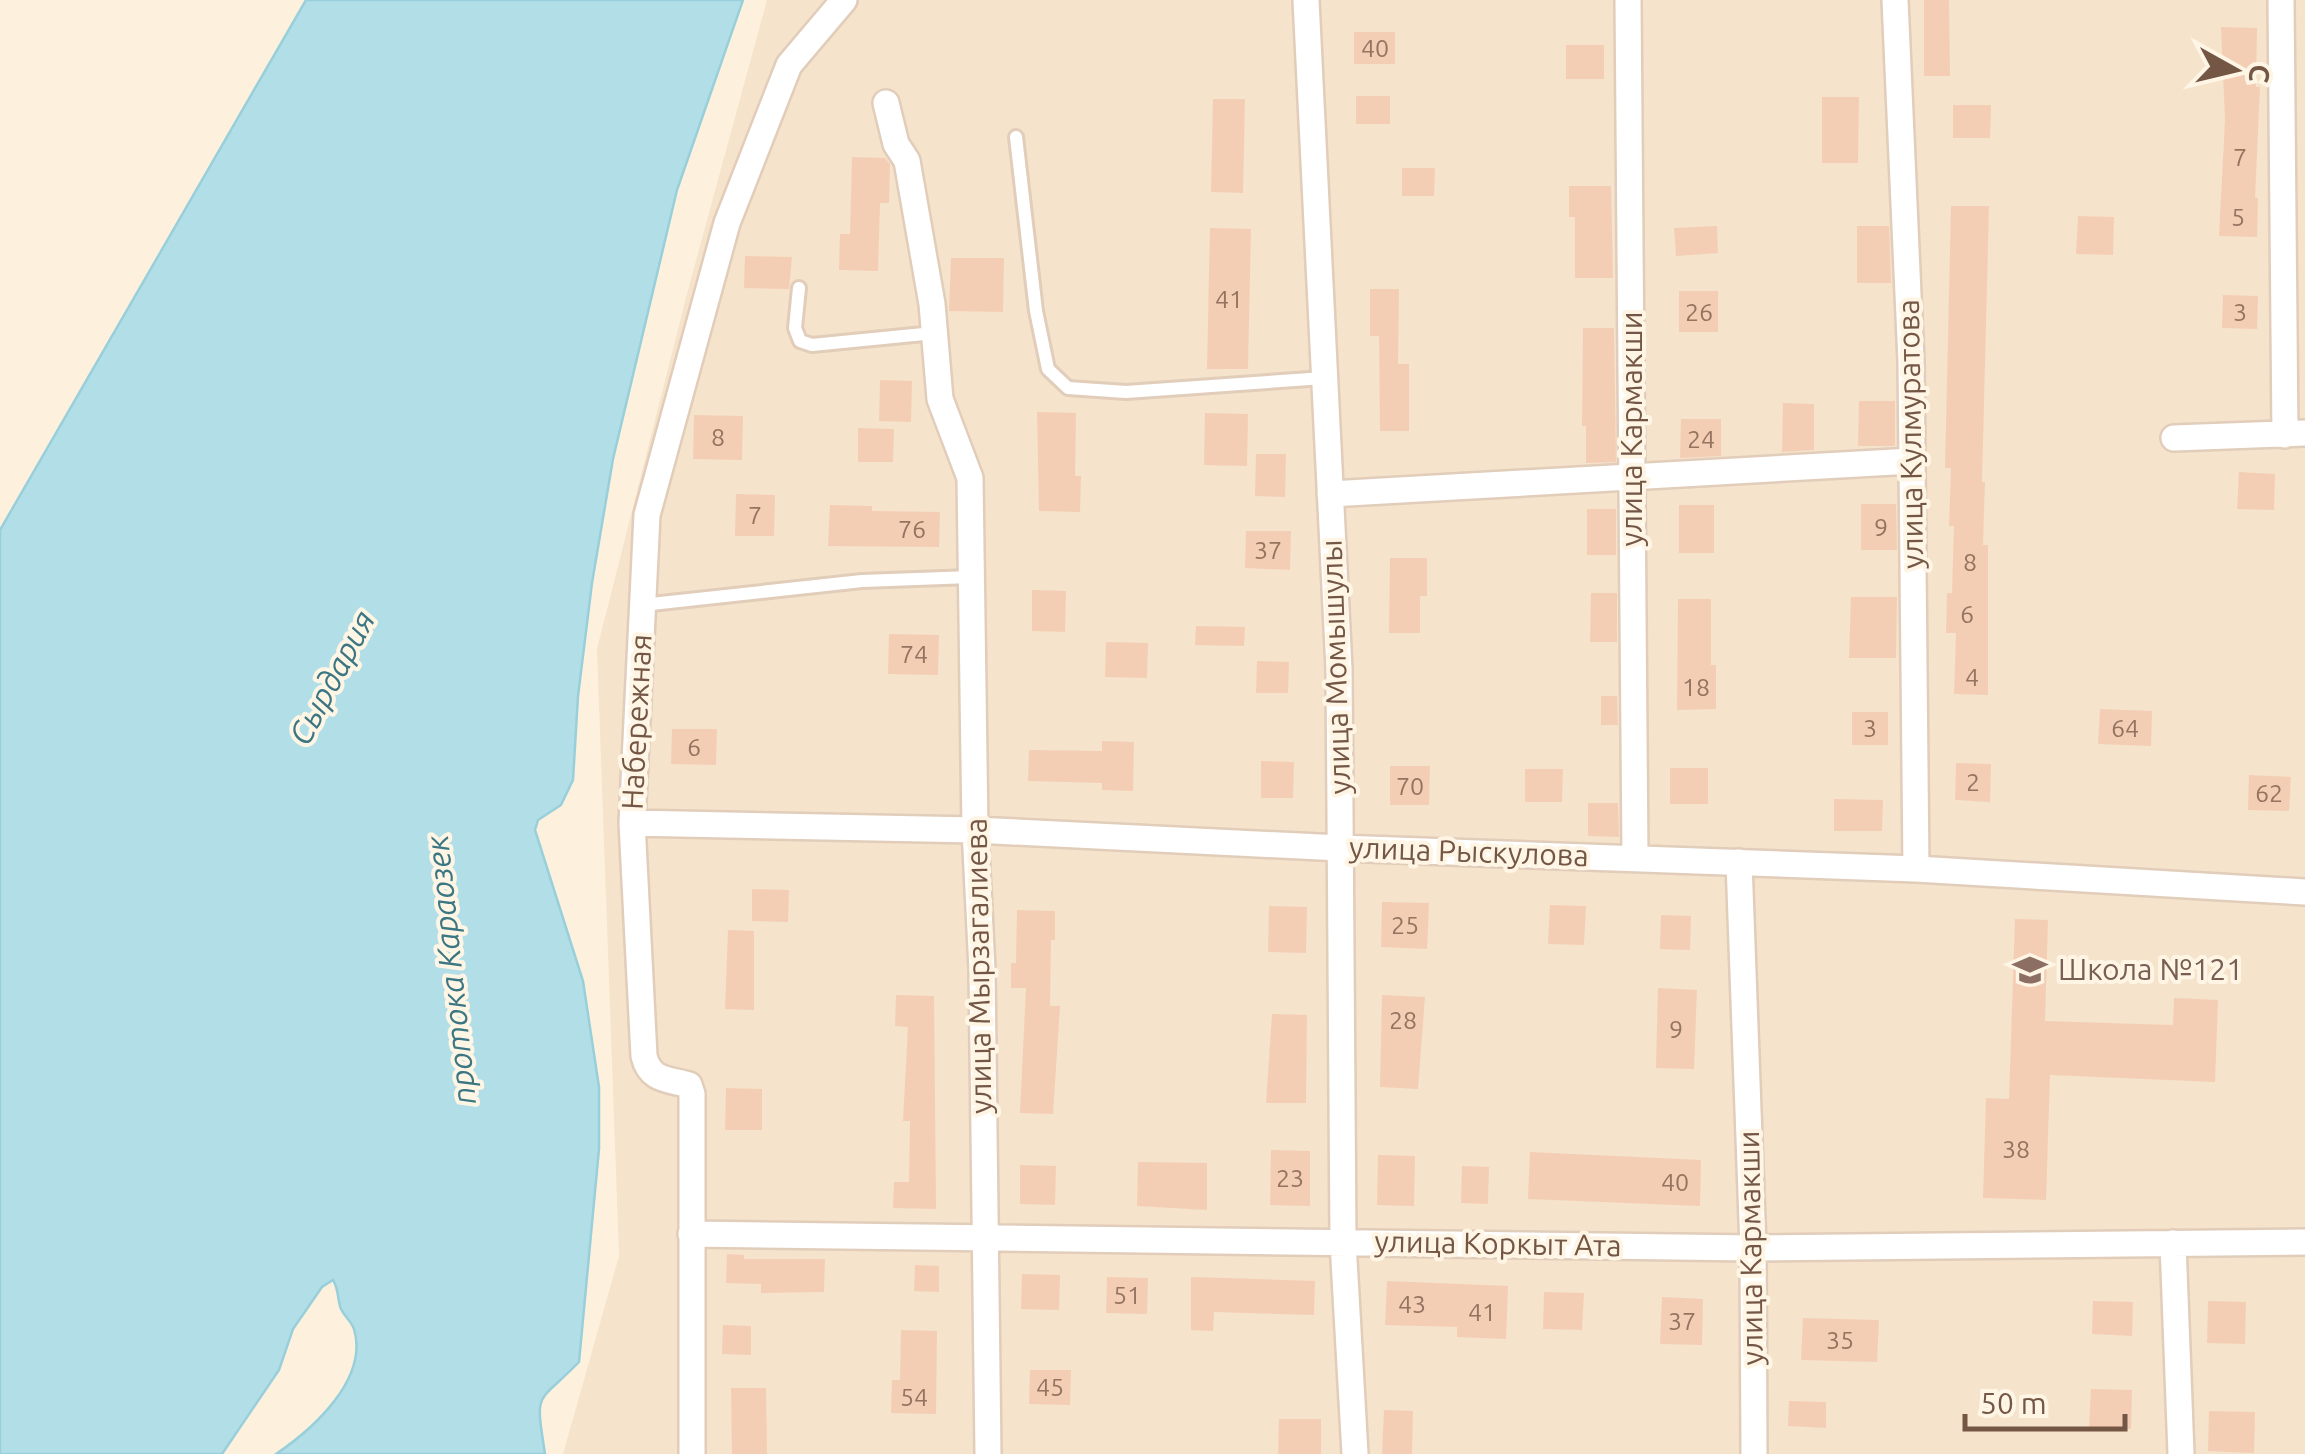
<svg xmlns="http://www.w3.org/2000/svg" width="2305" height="1454" font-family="Ubuntu,sans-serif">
	<rect width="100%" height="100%" fill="#fdf1de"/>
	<path fill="#f5e3cc" d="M767,0H2305V1454H563L619,1256L597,649L688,290Z"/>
	<path fill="#b2dfe7" stroke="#98cfda" stroke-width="2.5" d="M306,0H743L677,190L613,459L592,583L578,696L573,780L561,805L538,820L535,830L583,981L599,1087V1149L579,1362C536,1406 535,1388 545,1454H276C313,1429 369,1379 354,1329C351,1321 345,1317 341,1309C337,1299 339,1289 333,1280L322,1287L293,1329L279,1370L222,1454H0V530Z"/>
	<path fill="#f4ceb4" d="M1924,0H1949L1950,76H1924Z
		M2221,27L2257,28L2256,87H2260L2255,198H2258L2257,237L2219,236L2225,120Z
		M1354,32H1395V64H1354Z
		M1566,45H1604V79H1566Z
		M1356,96H1390V124H1356Z
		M1822,97H1859L1858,163H1822Z
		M1213,99H1245L1243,193L1211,192Z
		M1953,105H1991L1990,138H1953Z
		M852,157L885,158L890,164L889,203H880L878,271L839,270L840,234H850Z
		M1402,168H1435L1434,196H1402Z
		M1569,186H1611L1613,278H1575V217H1569Z
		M1951,206H1989L1982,482H1985L1983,545H1988V695L1954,694L1956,633H1946L1947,593H1952L1954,526H1949L1951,468H1945Z
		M2078,216L2114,217L2113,255L2076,254Z
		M1717,226L1718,253L1676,256L1674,228Z
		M1857,226H1889L1891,283H1857Z
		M1210,228L1251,229L1248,369H1207Z
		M745,256L792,257L789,289L744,288Z
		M951,258H1004L1003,312L949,311Z
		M1370,289H1399L1398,364H1409V431H1380L1379,336H1370Z
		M1679,291H1718V332H1679Z
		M2223,295L2258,296L2257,329L2222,328Z
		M1583,328H1614L1616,462L1586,463V426H1582Z
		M880,380L912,381L911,422L879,421Z
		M1859,401H1895V446H1858Z
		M1783,403L1814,404V450L1782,452Z
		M1037,412L1076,413L1075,476H1081L1080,512L1039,511Z
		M1205,413L1248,414L1247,466L1204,465Z
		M694,415L743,416L742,460L693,459Z
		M1681,419H1721V456L1680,458Z
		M858,428L894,429L893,462H858Z
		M1256,454H1286L1285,497L1255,496Z
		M2239,472L2275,474L2274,510L2237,509Z
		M736,494L775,495L774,536H735Z
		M1861,504H1896L1897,550H1861Z
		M830,505L872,506V511L940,512L939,547L828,546Z
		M1679,505H1714V553H1679Z
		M1587,509H1616V555H1587Z
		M1246,531H1291L1290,570L1245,568Z
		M1390,558H1427V596H1420V633H1389Z
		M1032,590L1066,591L1065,632L1032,631Z
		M1591,593H1617V642H1590Z
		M1851,597H1897L1896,658H1849Z
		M1678,599H1711V665H1716V709L1677,710Z
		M1196,626L1245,627L1244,646L1195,645Z
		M889,634L939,635L938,675L888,674Z
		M1106,642L1148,643L1147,678L1105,677Z
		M1257,661L1289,662L1288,693H1256Z
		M1601,696H1617L1618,725H1601Z
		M2100,709L2152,711L2151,746L2098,744Z
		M1852,712H1888V745H1852Z
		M672,729H717L716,765L671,764Z
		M1102,741L1134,742L1133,791L1102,790V783L1028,781L1029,750L1102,751Z
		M1261,761L1294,762L1293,798H1261Z
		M1956,763L1991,764L1990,802L1955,800Z
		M1390,766H1430L1429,805H1390Z
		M1670,768H1708V804H1670Z
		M1525,769H1563L1562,802H1525Z
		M2249,775L2291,777L2289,811L2248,810Z
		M1834,799L1883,800L1882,831H1834Z
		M1588,803H1618L1619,837L1588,836Z
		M752,889L789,890L788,922L752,921Z
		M1382,902L1429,903L1427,949L1381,947Z
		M1550,905L1586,906L1584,945L1548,944Z
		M1269,906L1307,907L1306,953L1268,952Z
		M1017,910L1055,911V940H1051L1050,1006H1060L1053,1114L1020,1113L1026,988H1011V963H1016Z
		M1661,915L1691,916L1690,950L1660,949Z
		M2015,919L2048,920L2045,1021L2173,1025L2174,998L2218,1000L2215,1082L2050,1075L2046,1200L1983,1198L1986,1098L2009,1099Z
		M728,930L754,931V1010L725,1009Z
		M1658,988L1697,990L1694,1069L1656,1068Z
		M896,995L934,996L936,1209L893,1208L894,1182H909L910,1121H903L908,1027L895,1026Z
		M1382,995L1425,997L1418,1089L1380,1087Z
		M1272,1014L1307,1015L1306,1103H1266Z
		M726,1088L762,1089V1130H725Z
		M1271,1150L1310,1151V1206L1270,1205Z
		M1530,1152L1701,1160L1700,1206L1528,1199Z
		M1378,1155L1415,1156L1414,1206L1377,1205Z
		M1138,1162L1207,1163V1210L1137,1206Z
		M1020,1165L1056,1166L1055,1205L1020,1204Z
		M1462,1166L1489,1167L1488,1204L1461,1203Z
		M727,1254L744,1255V1259H825L824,1292L761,1293V1284L726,1283Z
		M915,1265L939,1266V1292L914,1291Z
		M1022,1274L1060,1275L1059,1310L1021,1309Z
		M1107,1277L1148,1278L1147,1314L1106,1313Z
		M1191,1277L1315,1281L1314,1315L1214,1312L1213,1331L1191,1330Z
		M1387,1281L1508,1286L1506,1339L1457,1337V1327L1385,1325Z
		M1544,1292L1584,1293L1582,1330L1543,1329Z
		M1662,1297L1703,1299L1702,1345L1660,1344Z
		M2093,1301L2133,1302L2132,1336L2092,1334Z
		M2208,1301L2246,1302L2245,1344L2207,1343Z
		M1803,1318L1879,1320L1877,1362L1801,1360Z
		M723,1325L751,1326V1355L722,1354Z
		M901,1330L937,1331L936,1414L891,1413L892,1380H900Z
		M1030,1370H1071L1070,1405L1029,1404Z
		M731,1388H766L767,1454H732Z
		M2091,1389L2132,1390L2131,1429L2089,1428Z
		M1789,1401L1826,1402V1428L1788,1426Z
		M1384,1410L1413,1411L1412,1454H1382Z
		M2209,1411L2255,1412L2254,1453L2208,1451Z
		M1279,1419H1321V1454H1278Z"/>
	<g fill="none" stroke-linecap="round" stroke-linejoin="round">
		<g stroke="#e1cdba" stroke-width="18">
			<path id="lane" d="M1016,137L1036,311L1048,369L1068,388L1126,392L1324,378
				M799,288L795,328L800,341L812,345L934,333
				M642,605L862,581L971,577"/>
		</g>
		<g stroke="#e1cdba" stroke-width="30">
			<path id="street" d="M1306,0L1339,669L1343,1242L1355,1454
				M1628,0L1635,858
				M1895,0L1911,362L1916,869
				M2281,0L2285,435
				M886,103L896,144L907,161L932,304L940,399L970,478L975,830L982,970L988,1454
				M2174,438L2305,433
				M1330,494L1912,461
				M632,823L975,830L1340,848L1916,869L2305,892
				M1739,862L1753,1248L1754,1454
				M691,1234L1753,1248L2305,1242
				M2173,1243L2181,1454
				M692,1454V1094L689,1085C668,1079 650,1081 644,1056L632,823L647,515L727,223L789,65L844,0"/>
		</g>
		<use href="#lane" stroke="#fff" stroke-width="12"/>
		<use href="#street" stroke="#fff" stroke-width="25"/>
	</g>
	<defs>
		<g id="school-bare" transform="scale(2.7)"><path d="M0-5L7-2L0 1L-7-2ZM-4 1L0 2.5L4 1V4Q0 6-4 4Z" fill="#8d6e63" stroke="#fff5e5" stroke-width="2.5" paint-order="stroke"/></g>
	</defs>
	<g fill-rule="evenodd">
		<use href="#school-bare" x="2030" y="970"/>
	</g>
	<g text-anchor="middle" stroke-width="8" stroke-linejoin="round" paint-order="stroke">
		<g font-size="25" fill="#947461">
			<text x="1375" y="57">40</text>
			<text x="2240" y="166">7</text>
			<text x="2238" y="226">5</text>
			<text x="1229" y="308">41</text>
			<text x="1699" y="321">26</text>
			<text x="2240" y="321">3</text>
			<text x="718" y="446">8</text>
			<text x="1701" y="448">24</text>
			<text x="755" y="524">7</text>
			<text x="1881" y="536">9</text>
			<text x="912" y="538">76</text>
			<text x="1268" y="559">37</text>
			<text x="1970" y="571">8</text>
			<text x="1967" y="623">6</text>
			<text x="914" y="663">74</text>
			<text x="1972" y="686">4</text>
			<text x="1696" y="696">18</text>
			<text x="1870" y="737">3</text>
			<text x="2125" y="737">64</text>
			<text x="694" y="756">6</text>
			<text x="1973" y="791">2</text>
			<text x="1410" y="795">70</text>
			<text x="2269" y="802">62</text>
			<text x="1405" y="934">25</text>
			<text x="1403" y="1029">28</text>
			<text x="1676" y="1038">9</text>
			<text x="2016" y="1158">38</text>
			<text x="1290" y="1187">23</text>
			<text x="1675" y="1191">40</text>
			<text x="1127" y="1304">51</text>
			<text x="1412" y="1313">43</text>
			<text x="1482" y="1321">41</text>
			<text x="1682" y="1330">37</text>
			<text x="1840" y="1349">35</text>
			<text x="1050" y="1396">45</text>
			<text x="914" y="1406">54</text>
		</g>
		<g font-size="30" fill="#745645" stroke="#fff5e5">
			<text transform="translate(1632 429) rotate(-90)" y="10">улица Кармакши</text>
			<text transform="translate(1911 434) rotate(-91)" y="10">улица Кулмуратова</text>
			<text transform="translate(1336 667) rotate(-92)" y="10">улица Момышулы</text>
			<text transform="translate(637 722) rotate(-87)" y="10">Набережная</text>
			<text transform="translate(1469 852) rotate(2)" y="10">улица Рыскулова</text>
			<text transform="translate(979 966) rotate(-91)" y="10">улица Мырзагалиева</text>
			<text transform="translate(1498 1244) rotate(1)" y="10">улица Коркыт Ата</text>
			<text transform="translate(1751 1248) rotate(-91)" y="10">улица Кармакши</text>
		</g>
		<g font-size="30" fill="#785e54" stroke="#fff5e5" text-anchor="start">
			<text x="2058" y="980">Школа №121</text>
		</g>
		<g font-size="32" font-style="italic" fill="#3b7683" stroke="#fff5e5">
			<text transform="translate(332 678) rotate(-62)" y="11">Сырдария</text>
			<text transform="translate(451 970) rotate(-96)" y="11">протока Караозек</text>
		</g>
	</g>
	<g transform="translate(2235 70) rotate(98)" stroke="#fff5e5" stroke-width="8" paint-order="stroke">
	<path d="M0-8L18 38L0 25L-18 38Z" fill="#745645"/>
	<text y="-15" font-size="28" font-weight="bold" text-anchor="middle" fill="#745645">С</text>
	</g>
	<path d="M1965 1414v15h160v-15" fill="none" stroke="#745645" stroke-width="5"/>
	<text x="1980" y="1414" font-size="30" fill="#745645" stroke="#fff5e5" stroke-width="8" paint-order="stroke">50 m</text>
</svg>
